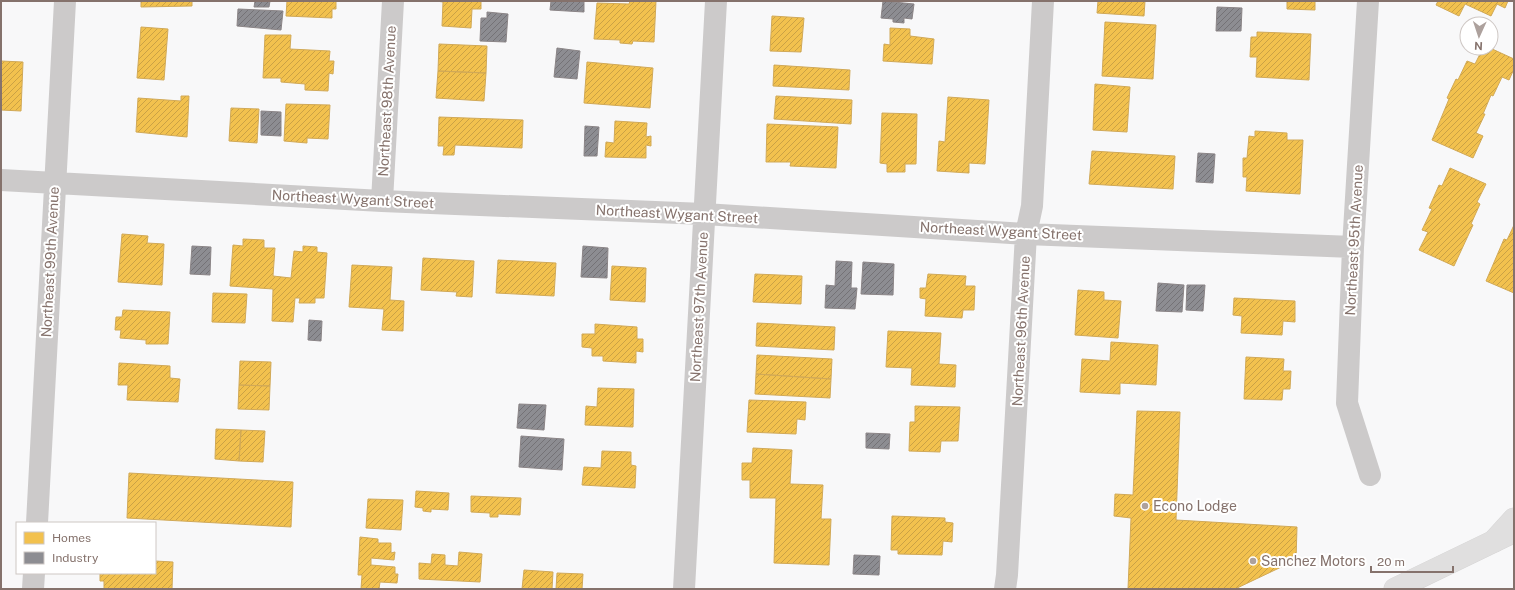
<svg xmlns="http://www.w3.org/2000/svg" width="1515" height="590" font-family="'Public Sans',sans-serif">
	<defs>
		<pattern id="homes-hatch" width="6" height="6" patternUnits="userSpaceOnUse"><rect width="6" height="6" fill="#f2c14e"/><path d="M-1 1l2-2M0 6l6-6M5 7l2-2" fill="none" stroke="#caa145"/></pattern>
		<pattern id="industry-hatch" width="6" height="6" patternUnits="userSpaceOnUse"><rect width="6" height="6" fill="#8d8d92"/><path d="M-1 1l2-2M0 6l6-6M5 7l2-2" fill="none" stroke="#747276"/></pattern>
	</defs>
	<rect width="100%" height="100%" fill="#f8f8f9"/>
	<path fill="url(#homes-hatch)" stroke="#d1a957" d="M141,1H192V6L141,7Z
		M287,1H336V9H332V18L286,16Z
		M436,1H481V9H472L471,28L442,26L443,2Z
		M630,1H656L654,42L633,41L632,44L620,43V40L594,39L597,3L629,4Z
		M1094,1H1145L1144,16L1097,13L1098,1Z
		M1287,1H1315V10L1287,9Z
		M1438,1H1508L1505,8L1497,4L1491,16L1465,4L1459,16L1436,5Z
		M772,16L804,18L801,52L770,51Z
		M1105,22L1156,25L1153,79L1102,76Z
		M141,27L168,29L164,80L137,78Z
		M890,28L910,29V36L934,39L932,64L883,61L884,44L890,45Z
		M1257,32L1311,34L1309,80L1256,77L1257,57H1250L1251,37H1257Z
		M265,35H291L290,49L330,51L329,61H334L333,74L329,73L328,91L305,90V84L281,82V78H263Z
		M439,44L487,46L486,73L438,71Z
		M1483,48H1490L1514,59V69L1509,80L1502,77L1493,96L1491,95L1483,114H1485L1476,133L1483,136L1473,158L1432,140L1449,99L1447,98L1456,79L1458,80L1467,61L1475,64Z
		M1,61L23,62L21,111L1,110Z
		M587,62L653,68L650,108L584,103Z
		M774,65L850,70L849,90L773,86Z
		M438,71L486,73L484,101L436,98Z
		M1095,84L1130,87L1127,132L1093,130Z
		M181,96H189L187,137L136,132L138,98L181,101Z
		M776,96L852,100L851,124L774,119Z
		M948,97L989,100L985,164L969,163V173L937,171L939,141L945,142Z
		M286,104L330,105L328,139L307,138V143L284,141Z
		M231,108L259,109L257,143L229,141Z
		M882,113L917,114L916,164H905V172H887V164L880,163Z
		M439,117L523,120L522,148L455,145L454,155H443L444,146H438Z
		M615,121L647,123L646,137L651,136V146L646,145V158L605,157L606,142L614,143Z
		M767,124L838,127L836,168L790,166L791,162H766Z
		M1255,131L1287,133V140H1303L1300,194L1246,191L1247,177H1243V158H1247L1249,136L1255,137Z
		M1092,151L1175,156L1173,189L1089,184Z
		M1450,168L1486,184L1477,202L1480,204L1471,224L1473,225L1454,266L1419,250L1428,232L1422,230L1432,209L1429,208L1439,185L1442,186Z
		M1514,225V293L1486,281L1504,239L1507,240Z
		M122,234L148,236L147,243L164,244L162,285L118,282Z
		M243,239L264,240V248H275L273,276L291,278L294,251L303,252V246L317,247V252L327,253L324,298H315V303H299L300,298H295L293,322L272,321L273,289L230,286L233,245L243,246Z
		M423,258L474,261L472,297L456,296L457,292L421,290Z
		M498,260L556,263L554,296L496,293Z
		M352,265L392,267L390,300L404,301L403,331L382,330L384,309L349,307Z
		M612,266L646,268L645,302L610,300Z
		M755,274L802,276L801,304L753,302Z
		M928,274L966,276L965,286H975L974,310H963L962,318L925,316L926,299L920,298V288H926Z
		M1078,290L1104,292V300L1121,301L1118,338L1075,335Z
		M213,293L247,294L245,323L212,322Z
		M1234,298L1295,301V322L1283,321L1282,335L1241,333L1242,316L1233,315Z
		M123,310L170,312L168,344H146V340L120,338L121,330H115L116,317H122Z
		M757,323L835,327L834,350L756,346Z
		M595,324L637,327V339H643V352L636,351V363L603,361V356H592V348L582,347V334H595Z
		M888,331L941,333L939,364L956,365L955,387L911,385L912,368L886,367Z
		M1111,342L1158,345L1156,385L1120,383V394L1080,392L1082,359L1110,361Z
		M757,355L832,359L831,379L756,374Z
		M1246,357L1284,359L1283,371H1291L1290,389H1283L1282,400L1244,399Z
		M240,361L271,362L270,386L239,385Z
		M119,363L170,366V378L180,379L178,402L127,400L128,385H118Z
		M756,374L831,379L830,398L755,394Z
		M239,385L270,386L269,410L238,409Z
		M598,388L634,389L633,427L585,425L586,406L597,407Z
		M749,400L806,402L805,420L797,419L796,434L747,432Z
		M915,406L960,407L958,441H941L940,452L909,451L910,422H915Z
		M1137,411L1180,412L1176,520L1297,527L1296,560L1235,589H1128L1131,518L1114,516L1115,494L1133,495Z
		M216,429L241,430L239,461L215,459Z
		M241,430L265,431L263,462L239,461Z
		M753,448L792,450L790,484L823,485L821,519H831L829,565L774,563L776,498H750V480H742V463H752Z
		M602,451L631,452V465L636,466L635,488L582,485L584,467L601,468Z
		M129,473L293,482L291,527L127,518Z
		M416,491L449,493L448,510L431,509V512L423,511V508L415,507Z
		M471,496L521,498L520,515L498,514V517H490V513L471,512Z
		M368,499L403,500L401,530L366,528Z
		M892,516L945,518V522L953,523L952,542L943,541L942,555L898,554V550H891Z
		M360,537L378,539V543H391V553L395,552L394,560L371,558V565L395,567V574H398L397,583L380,582L379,589H361L362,575H358Z
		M459,552L482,554L480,582L419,579V563L431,564L432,554L445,555V565L458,566Z
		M155,561L173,562L172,589H104V581H100V573H155Z
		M524,570L553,572L552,589H522Z
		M557,573L583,574L582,589H556Z"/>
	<path fill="url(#industry-hatch)" stroke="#8b8587" d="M255,1H270L269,7H254Z
		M551,1H584V12L550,10Z
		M883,1L914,4L912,19L904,18V23L893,22V19L881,18Z
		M1217,7L1242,8L1241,31H1216Z
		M238,9L283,11L281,30L237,26Z
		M487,12L508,14L506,42L480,41L481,18H487Z
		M557,48L580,51L577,79L554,77Z
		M261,111L281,112V136L261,135Z
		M585,126L599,127L597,156H584Z
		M1198,153L1215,154L1213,183L1196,182Z
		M192,246L211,247L210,275L190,274Z
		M583,246L608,248L607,278L581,277Z
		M836,261L852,262L851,288H857L855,309L825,308L826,285L835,286Z
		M863,262L894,264L893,295L861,294Z
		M1158,283L1184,285L1182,312L1156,311Z
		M1187,285H1205L1203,311L1186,310Z
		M309,320L322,321L321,341L308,340Z
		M519,404L546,405L544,430L517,428Z
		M866,433L890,434L889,449L866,448Z
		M521,436L564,439L562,470L519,467Z
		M854,555L880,556L879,575L853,574Z"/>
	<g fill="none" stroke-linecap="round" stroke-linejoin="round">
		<g stroke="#d5d4d4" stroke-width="23">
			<path id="major" d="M1395,589L1511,533"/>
		</g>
		<g stroke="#d6d5d5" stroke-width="23">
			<path id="highway" d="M1494,541L1514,519"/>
		</g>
		<path stroke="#cccaca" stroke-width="22" d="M1368,1L1353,247L1347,403L1370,475
			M1,180L382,201L704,214L1026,234L1353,247
			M382,201L393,1
			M37,523L65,1
			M33,589L34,573
			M684,589L716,1
			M1005,589L1007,575L1026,234L1032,206L1043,1"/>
		<use href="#major" stroke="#e0dfdf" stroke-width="22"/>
		<use href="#highway" stroke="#e0dfdf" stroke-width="22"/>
	</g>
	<g fill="#ada19d" stroke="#fff" stroke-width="1.5">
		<circle cx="1145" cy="506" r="4"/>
		<circle cx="1253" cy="561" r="4"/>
	</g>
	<g text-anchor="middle" stroke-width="4" stroke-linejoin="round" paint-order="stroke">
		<g font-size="14" fill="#85726c" stroke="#fff">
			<text transform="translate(387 101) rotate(-87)" y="5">Northeast 98th Avenue</text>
			<text transform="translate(353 199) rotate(3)" y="5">Northeast Wygant Street</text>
			<text transform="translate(677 214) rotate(3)" y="5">Northeast Wygant Street</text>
			<text transform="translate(1001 231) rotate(3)" y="5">Northeast Wygant Street</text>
			<text transform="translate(1354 240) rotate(-87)" y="5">Northeast 95th Avenue</text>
			<text transform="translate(50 262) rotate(-87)" y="5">Northeast 99th Avenue</text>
			<text transform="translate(699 307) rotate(-87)" y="5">Northeast 97th Avenue</text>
			<text transform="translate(1021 331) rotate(-87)" y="5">Northeast 96th Avenue</text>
		</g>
		<g font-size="14" fill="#85726c" stroke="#fff" text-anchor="start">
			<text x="1153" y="511">Econo Lodge</text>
			<text x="1261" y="566">Sanchez Motors</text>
		</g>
	</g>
	<rect width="1515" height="590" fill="none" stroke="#85726c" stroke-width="4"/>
	<rect x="16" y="522" width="140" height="52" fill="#ffffff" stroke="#cec7c4"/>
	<rect x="24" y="532" width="20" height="12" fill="#f2c14e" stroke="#cec7c4"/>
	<text x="52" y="542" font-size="12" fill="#85726c">Homes</text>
	<rect x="24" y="552" width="20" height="12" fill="#8d8d92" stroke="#cec7c4"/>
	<text x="52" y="562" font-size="12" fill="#85726c">Industry</text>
	<g transform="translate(1479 36) rotate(183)"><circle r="19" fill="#ffffff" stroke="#cec7c4"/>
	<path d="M0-3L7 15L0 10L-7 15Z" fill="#ada19d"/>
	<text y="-6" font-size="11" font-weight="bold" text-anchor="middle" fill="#85726c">N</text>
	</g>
	<path d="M1371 566v6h82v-6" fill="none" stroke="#85726c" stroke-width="2"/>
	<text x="1377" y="566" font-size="12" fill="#85726c" stroke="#ffffff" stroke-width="3" paint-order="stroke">20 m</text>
</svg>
